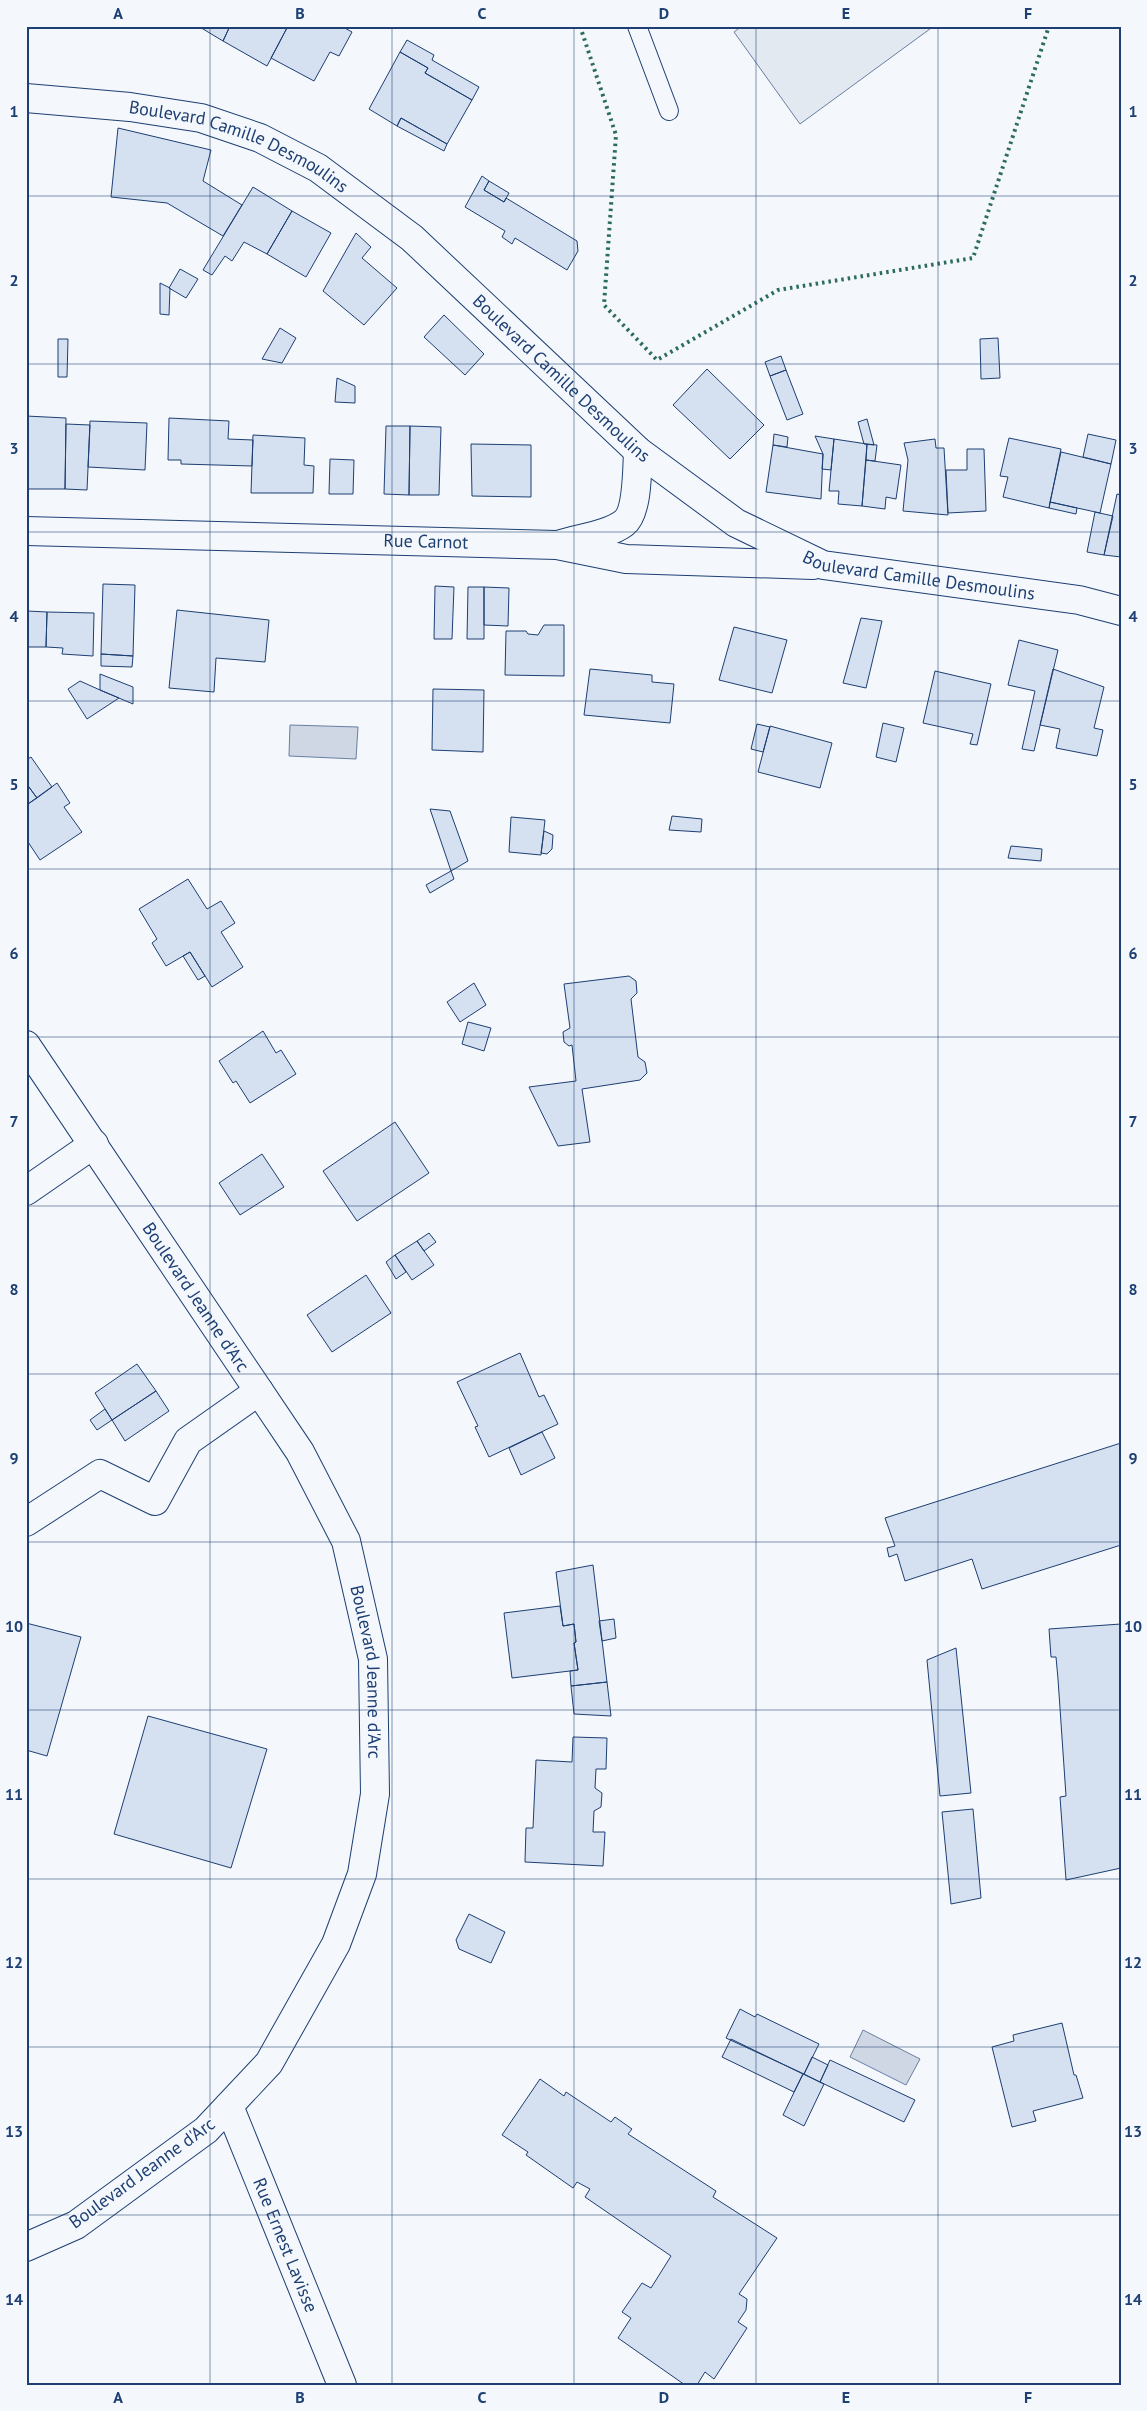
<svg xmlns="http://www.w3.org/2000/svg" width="1147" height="2411" font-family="'PT Sans',sans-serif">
	<rect width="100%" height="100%" fill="#f4f7fb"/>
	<path fill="#e3e9f0" stroke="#687fa3" d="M742,26H934L800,124L734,32Z"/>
	<path fill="#cfd7e4" stroke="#687fa3" d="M290,725L358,727L356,759L289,756Z
		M863,2030L920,2059L906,2085L850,2057Z"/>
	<path fill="#d5e0f0" stroke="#1d3f73" d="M26,26H29L26,55Z
		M198,26H230L223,41Z
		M230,26H288L267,66L223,41Z
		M288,26H341L352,32L339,56L330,52L314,81L271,58Z
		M407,40L434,55L432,60L479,87L472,100L425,73L428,68L400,52Z
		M400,52L428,68L425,73L472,100L447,144L401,118L397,126L369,109Z
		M401,118L447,144L444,151L397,126Z
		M118,128L211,150L203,181L242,205L223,236L167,203L111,197Z
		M482,176L489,181L484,190L504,202L506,198L577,241L578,251L567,270L515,238L512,244L502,237L505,231L465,207Z
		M489,181L509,193L504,202L484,190Z
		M253,187L292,211L267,254L244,242L232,261L225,256L212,275L203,270Z
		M292,211L331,233L306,277L267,254Z
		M356,233L371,247L362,258L397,288L364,325L323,291Z
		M26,260H28L27,295H26Z
		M180,269L198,279L186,298L169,288Z
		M160,283L170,288L169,315L160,314Z
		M444,315L484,354L465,375L424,337Z
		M280,328L296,338L282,363L262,359Z
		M998,338L1000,378L981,379L980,339Z
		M58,339H68L67,377H58Z
		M781,356L786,370L770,376L765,362Z
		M707,369L764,425L730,459L673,405Z
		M786,370L803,414L787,420L770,376Z
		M337,378L355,386V403L335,402Z
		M26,416L66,418L65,489H26Z
		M169,418L229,421L228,439L253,440L252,466L181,464V460H168Z
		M867,419L874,445L864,444L858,422Z
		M90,421L147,423L145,470L88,467Z
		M66,424L90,425L87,490L65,489Z
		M386,426H410L409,495L384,494Z
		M410,426L441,427L439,495H409Z
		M774,434L788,437L787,447L773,445Z
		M1088,434L1116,440L1111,464L1083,457Z
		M253,435L305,438L304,465L314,466L313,493H251Z
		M815,436L834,439L831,470L822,469L823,454Z
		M1009,438L1061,449L1049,508L1003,497L1008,477L1000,476Z
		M834,439L867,444L862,506L838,504L839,491H829Z
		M935,439L936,448H944L948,515L903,511L908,460L904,443Z
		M471,444L531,445V497L472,496Z
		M867,444L877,445L875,461L866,460Z
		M773,445L823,454L821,499L766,492Z
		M967,449H984L986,511L948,513L946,470H967Z
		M1061,452L1111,464L1100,513L1050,502Z
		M330,459L354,460L353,494H329Z
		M866,460L901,465L896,499L886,497L885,509L862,506Z
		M1117,494L1121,495V557L1104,555Z
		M1050,502L1077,508L1076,514L1049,508Z
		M1095,512L1113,516L1104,555L1087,552Z
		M103,584L135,585L133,656L101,654Z
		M435,586L454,587L452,639H434Z
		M468,587H484V639H467Z
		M484,587L509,588L508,626L484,625Z
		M177,610L269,620L265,662L216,658L214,692L169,688Z
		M27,611L47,612L46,647H27Z
		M47,612L94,613L93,656L62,654L63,648L46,647Z
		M861,618L882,621L866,688L843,683Z
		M544,625H564V676L505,675L506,631H526L528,634L538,635Z
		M734,627L787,640L772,693L719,680Z
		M1019,640L1058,650L1034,751L1022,749L1035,691L1008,685Z
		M101,654L133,656L132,667L101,666Z
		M590,669L652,675V682L674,684L670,723L584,715Z
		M1053,669L1104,687L1094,728L1103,730L1097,756L1056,748L1060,729L1040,725Z
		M935,671L991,684L977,745L970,744L973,734L923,723Z
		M100,674L133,687V704L100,690Z
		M80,681L100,690L119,698L87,719L68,689Z
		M433,689L484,690L483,752L432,750Z
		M883,723L904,728L896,762L876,757Z
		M757,724L770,727L763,752L751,749Z
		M770,726L832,743L820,788L758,772Z
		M31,757L52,787L37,798L26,783V760Z
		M26,783L37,798L28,804L26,801Z
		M57,783L70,803L64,807L82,832L40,860L26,839V801L28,804Z
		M430,809L450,811L468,861L451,871Z
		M672,816L702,819L701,832L669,830Z
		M511,817L545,820L541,855L509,852Z
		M544,831L553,835L552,849L547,854L541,853Z
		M1011,846L1042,849L1041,861L1008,858Z
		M451,871L454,879L430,893L426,885Z
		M188,879L207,909L221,901L235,923L221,932L243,967L212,987L190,952L166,966L152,943L157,939L139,909Z
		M190,952L205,976L198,980L183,956Z
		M629,976L636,981L637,993L631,999L638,1057L645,1062L647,1073L640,1080L582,1089L590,1142L558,1146L529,1087L576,1081L572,1045L569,1046L564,1042L563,1032L570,1028L564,984Z
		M474,983L486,1005L460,1022L447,1002Z
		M468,1022L491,1028L484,1051L462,1044Z
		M263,1031L276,1053L281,1050L296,1074L250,1103L236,1081L233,1083L219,1061Z
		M395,1122L429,1173L357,1221L323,1171Z
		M262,1154L284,1187L240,1215L219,1183Z
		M429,1233L436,1242L424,1251L417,1241Z
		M417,1241L434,1265L412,1280L395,1255Z
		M395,1255L406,1272L396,1279L386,1262Z
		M366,1275L391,1313L332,1352L307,1315Z
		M520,1353L539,1397L544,1395L558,1424L489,1457L475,1427L478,1426L457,1382Z
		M137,1364L156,1391L112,1420L95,1393Z
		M156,1391L169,1411L125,1441L112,1420Z
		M105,1409L112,1420L97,1430L90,1420Z
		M542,1432L555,1458L521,1475L509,1448Z
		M1121,1443V1545L982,1589L972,1559L905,1581L897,1554L889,1557L887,1548L895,1546L885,1518Z
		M593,1565L607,1682L571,1686L570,1671L578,1670L574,1643L576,1642L574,1624L563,1626L556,1572Z
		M560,1606L563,1626L574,1624L576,1642L574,1643L578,1670L512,1678L504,1613Z
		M614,1619L616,1638L602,1641L599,1621Z
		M26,1623L81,1637L47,1756L26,1750Z
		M1121,1624V1868L1066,1880L1060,1797L1066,1796L1058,1679L1056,1657H1051L1049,1629Z
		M956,1648L971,1793L940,1796L927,1660Z
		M607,1682L611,1716L574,1714L571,1686Z
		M148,1716L267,1749L231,1868L114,1834Z
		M573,1737L607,1738L606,1769H596L595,1788L602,1793L601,1807L594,1811L593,1832H605L603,1866L525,1862L526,1828H533L536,1760L572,1762Z
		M973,1809L981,1898L951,1904L942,1812Z
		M469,1914L505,1932L491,1963L459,1949L456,1940Z
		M740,2009L755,2017L757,2014L819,2044L804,2074L726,2038Z
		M1062,2023L1074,2075H1076L1083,2098L1033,2111L1036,2121L1012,2127L992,2047L1014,2041L1013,2035Z
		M731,2039L803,2074L794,2092L722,2057Z
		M812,2057L828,2065L820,2082L804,2074Z
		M830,2060L915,2100L904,2122L820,2082Z
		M803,2074L824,2084L804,2126L783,2115Z
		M540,2079L564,2096L566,2092L611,2122L615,2117L632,2129L628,2134L716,2191L713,2197L777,2238L739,2294L747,2299L746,2310L738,2322L747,2328L714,2379L705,2372L697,2385H685L618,2338L631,2318L622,2312L642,2283L651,2288L671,2256L585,2197L590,2189L577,2182L573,2188L526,2155L528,2152L502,2135Z"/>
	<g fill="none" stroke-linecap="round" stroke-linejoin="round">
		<g stroke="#1d3f73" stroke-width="20">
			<path id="service" d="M637,26L669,111"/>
		</g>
		<g stroke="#1d3f73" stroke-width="30">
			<g id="minor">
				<path d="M26,1191L94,1144"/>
				<path d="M26,1522L100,1474L155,1501L188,1441L259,1391"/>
				<path id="s1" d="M229,2106L342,2385"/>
			</g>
		</g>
		<g stroke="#1d3f73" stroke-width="30">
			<g id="tertiary">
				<path id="s2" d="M26,98L130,107L201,118L260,138L318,168L412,238L638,451L736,523L823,565L1079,600L1121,611"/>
				<path id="s3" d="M26,531L557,545L626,559L813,565"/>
				<path d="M561,544C580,538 608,535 624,523C638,512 637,468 638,451"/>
				<path id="s4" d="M26,1045L300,1452L346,1541L373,1659L375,1794L362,1874L336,1944L269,2063L206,2130L76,2225L26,2247"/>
			</g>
		</g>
		<use href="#service" stroke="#f4f7fb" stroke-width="18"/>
		<use href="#minor" stroke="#f4f7fb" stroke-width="28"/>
		<use href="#tertiary" stroke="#f4f7fb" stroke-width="28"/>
		<path stroke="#2c6c60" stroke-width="4" stroke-dasharray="2.5 4" stroke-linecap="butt" d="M580,26L616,135L604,305L657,360L778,290L973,258L1049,26"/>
	</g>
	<path fill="none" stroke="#1d3f73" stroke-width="1" stroke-opacity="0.55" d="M210,26V2385M392,26V2385M574,26V2385M756,26V2385M938,26V2385M26,196H1121M26,364H1121M26,532H1121M26,701H1121M26,869H1121M26,1037H1121M26,1206H1121M26,1374H1121M26,1542H1121M26,1710H1121M26,1879H1121M26,2047H1121M26,2215H1121"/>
	<g text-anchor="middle" stroke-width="4" stroke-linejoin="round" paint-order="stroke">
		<g font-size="18" fill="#1d3f73" stroke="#f4f7fb">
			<text dy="6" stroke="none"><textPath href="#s2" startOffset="221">Boulevard Camille Desmoulins</textPath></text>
			<text dy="6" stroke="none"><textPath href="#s2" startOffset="626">Boulevard Camille Desmoulins</textPath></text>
			<text dy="6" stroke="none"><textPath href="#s3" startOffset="400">Rue Carnot</textPath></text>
			<text dy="6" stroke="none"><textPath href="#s2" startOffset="1046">Boulevard Camille Desmoulins</textPath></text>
			<text dy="6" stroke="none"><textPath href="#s4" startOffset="304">Boulevard Jeanne d'Arc</textPath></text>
			<text dy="6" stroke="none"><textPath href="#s4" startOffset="724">Boulevard Jeanne d'Arc</textPath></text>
			<text transform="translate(142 2173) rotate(-36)" y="6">Boulevard Jeanne d'Arc</text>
			<text dy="6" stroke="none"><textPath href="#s1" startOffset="150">Rue Ernest Lavisse</textPath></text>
		</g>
	</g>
	<rect width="1147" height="2411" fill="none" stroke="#f4f7fb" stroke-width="55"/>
	<rect x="28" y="28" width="1092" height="2356" fill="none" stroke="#1d3f73" stroke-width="2"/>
	<g font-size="16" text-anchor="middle" font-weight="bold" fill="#1d3f73">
		<text x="118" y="19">A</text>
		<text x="300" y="19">B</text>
		<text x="482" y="19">C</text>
		<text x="664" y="19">D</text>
		<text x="846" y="19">E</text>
		<text x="1028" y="19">F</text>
		<text x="14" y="117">1</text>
		<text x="1133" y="117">1</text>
		<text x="14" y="286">2</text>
		<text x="1133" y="286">2</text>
		<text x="14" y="454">3</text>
		<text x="1133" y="454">3</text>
		<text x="14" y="622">4</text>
		<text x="1133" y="622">4</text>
		<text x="14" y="790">5</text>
		<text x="1133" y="790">5</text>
		<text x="14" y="959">6</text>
		<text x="1133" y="959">6</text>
		<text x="14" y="1127">7</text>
		<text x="1133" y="1127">7</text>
		<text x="14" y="1295">8</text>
		<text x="1133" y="1295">8</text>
		<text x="14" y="1464">9</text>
		<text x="1133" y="1464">9</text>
		<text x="14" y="1632">10</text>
		<text x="1133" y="1632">10</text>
		<text x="14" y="1800">11</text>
		<text x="1133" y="1800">11</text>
		<text x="14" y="1968">12</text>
		<text x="1133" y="1968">12</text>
		<text x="14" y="2137">13</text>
		<text x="1133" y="2137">13</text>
		<text x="14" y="2305">14</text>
		<text x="1133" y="2305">14</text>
		<text x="118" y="2403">A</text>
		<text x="300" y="2403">B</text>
		<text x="482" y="2403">C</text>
		<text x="664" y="2403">D</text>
		<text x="846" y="2403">E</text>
		<text x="1028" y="2403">F</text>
	</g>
</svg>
